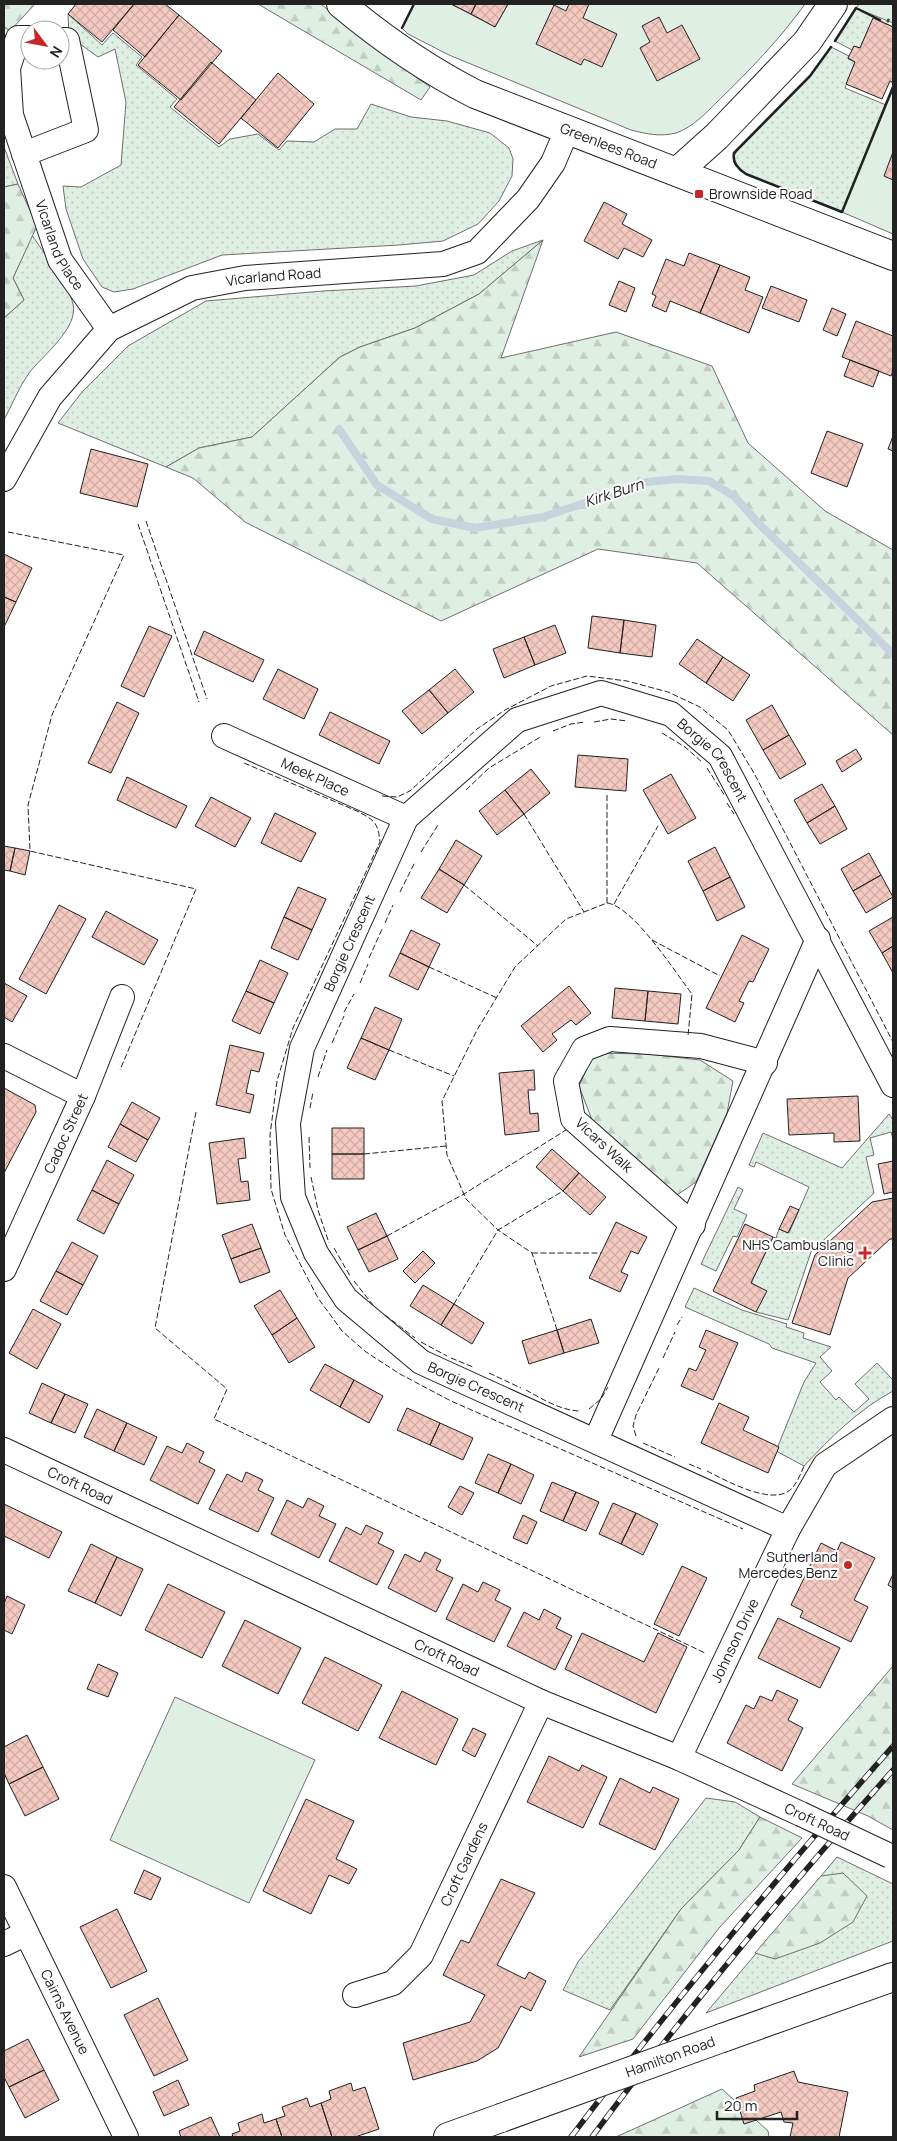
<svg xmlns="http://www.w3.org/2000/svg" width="897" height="2141" font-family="Manrope,sans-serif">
	<defs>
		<pattern id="grass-dots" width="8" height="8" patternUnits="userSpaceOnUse" patternTransform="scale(1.25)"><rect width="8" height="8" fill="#e0efe3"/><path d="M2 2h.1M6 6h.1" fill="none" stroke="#c0cdc2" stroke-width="1.8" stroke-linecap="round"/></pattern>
		<pattern id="forest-firs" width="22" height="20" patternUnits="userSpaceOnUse" patternTransform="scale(1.25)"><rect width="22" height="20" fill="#e0efe3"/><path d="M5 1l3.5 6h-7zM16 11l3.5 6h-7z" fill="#c0cdc2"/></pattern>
		<pattern id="building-cross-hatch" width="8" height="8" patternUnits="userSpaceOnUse" patternTransform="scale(1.25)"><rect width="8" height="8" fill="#f3c9c0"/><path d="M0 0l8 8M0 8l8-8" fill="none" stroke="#d0aca5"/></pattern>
	</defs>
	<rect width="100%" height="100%" fill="#fff"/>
	<path fill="url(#grass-dots)" stroke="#6f6f6f" d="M856,8L893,27L873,19L860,48L854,46L852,50L835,41Z
		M68,14L102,45L113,33L142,57L136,65L177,99L170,107L219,147L230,139L258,134L279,150L287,141L314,142L335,129H357L371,104L411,117L447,121L490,133L509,148L513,159L512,176L499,201L478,224L443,241L399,245L222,255L133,289L114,292L102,287L83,259L66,209L63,186L81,187L121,165L126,102L115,49L98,57L69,36Z
		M831,47L849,56L848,59L855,62L845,88L886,105L842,212L746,174L735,165L733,158L739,147L810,76Z
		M4,147L18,184L4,187Z
		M32,235C43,252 69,286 73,304C79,328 42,356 29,373C19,387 12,405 4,420V318L24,300L13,278Z
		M543,240L479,294L415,328L360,347L340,357L252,437L199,448L166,467L58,423L82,392L128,346L206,301L323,291L416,286L474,275L512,251Z
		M889,1114L893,1120V1139L891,1132L870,1138L874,1155L866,1157L874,1193L811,1252L788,1320L756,1312L766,1291L751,1283L773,1237L776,1238L779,1229L789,1233L809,1187L756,1162L754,1167L749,1165L763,1133L842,1168Z
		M738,1187L743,1190L734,1209L747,1215L737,1237L733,1236L716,1271L701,1264Z
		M694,1288L742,1310L787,1324L786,1327L804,1333L803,1338L831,1347L820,1357L832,1371L820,1382L836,1400L839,1397L854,1412L869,1399L855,1384L877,1363L892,1379L893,1378V1391C858,1410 831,1437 804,1466L776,1451L804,1382L816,1363L772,1348L769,1344L685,1307Z
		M706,1798L735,1802L760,1817L739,1850L681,1909L610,2010L563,1990L578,1962Z
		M837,1857L893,1884V1941L706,2013Z"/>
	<path fill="url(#forest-firs)" stroke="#6f6f6f" d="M4,4H35L10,31L4,27Z
		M258,4H321L354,32L430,87L421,100Z
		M18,184L37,226L13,278L24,300L4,318V187Z
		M543,240L501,358L616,332L712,366L748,443L825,511L893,550V735L697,563L598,549L441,621L245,522L193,478L166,467L199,448L252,437L340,357L360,347L415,328L479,294Z
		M594,1053L648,1054L700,1060L733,1081L727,1113L696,1182L677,1195L592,1120L579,1086Z
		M893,1666V1830L868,1816L792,1784Z
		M760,1817L802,1838L719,1928L633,2039L579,2057L681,1909L739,1850Z
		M843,1873L867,1896L853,1922L820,1943L775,1959L755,1953L821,1876Z
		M722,2089L768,2131L769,2137H616Z"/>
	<path fill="#e0efe3" stroke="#6f6f6f" d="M414,4H451L495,27L508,4H805C779,40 750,70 718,101C706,113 693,127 676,133C660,137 647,134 631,130L449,55L408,34L402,28Z
		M859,4H893V23L856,8Z
		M893,89V234L842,212Z
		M175,1697L315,1760L249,1903L110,1840Z"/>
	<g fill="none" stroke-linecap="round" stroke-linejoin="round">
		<path stroke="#c7d3dd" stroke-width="8" d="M339,429L377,485L432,519L475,528L543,517L647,482L677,479L709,481L734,496L759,524L893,654"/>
	</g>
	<path fill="url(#building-cross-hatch)" stroke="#222" d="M76,4H134L102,42L68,14Z
		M134,4H165L179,15L145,57L113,30Z
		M451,4H476L471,14Z
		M476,4H508L495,27L471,14Z
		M569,4H589L583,18L617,34L602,67L584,59L581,65L536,44L554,5L566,11Z
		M179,15L222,51L181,100L138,65Z
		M659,17L667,33L682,25L700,59L657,81L640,48L650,42L642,26Z
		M873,18L893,27V83L890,81L882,99L846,84L855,62L848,58L854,46L860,48Z
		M211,62L256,100L219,144L174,107Z
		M278,73L314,104L278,148L241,118Z
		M893,152V180L884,176Z
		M604,202L627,214L622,224L652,240L643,257L624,248L618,259L584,241Z
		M689,253L720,265L700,313L670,301L666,312L652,306L656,296L652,294L666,259L684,266Z
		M720,265L750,277L745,290L763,297L749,333L700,313Z
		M619,281L635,288L626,312L609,305Z
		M771,286L807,300L799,322L762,308Z
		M832,308L846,314L837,336L823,330Z
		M856,321L893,336V371L891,376L842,357Z
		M850,360L879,371L873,387L844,376Z
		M827,431L863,444L847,487L811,473Z
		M893,436V451L888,449Z
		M91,449L148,464L137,507L80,493Z
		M4,554L32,568L16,602L4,597Z
		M4,597L16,602L4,627Z
		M592,616L624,620L620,653L588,648Z
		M624,620L656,625L652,657L620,653Z
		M555,625L566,653L535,665L524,637Z
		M149,626L172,636L144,697L121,686Z
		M204,631L264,660L253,682L194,654Z
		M524,637L535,665L504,678L493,649Z
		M697,639L723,657L706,683L679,664Z
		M723,657L750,675L733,701L706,683Z
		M278,669L318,689L304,719L263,699Z
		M455,669L474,692L448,713L429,690Z
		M429,690L448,713L422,734L402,711Z
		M117,702L139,713L111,773L88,763Z
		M772,705L789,735L763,750L746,720Z
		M330,712L390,741L379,764L319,735Z
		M789,735L806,764L780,779L763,750Z
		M856,749L862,759L842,772L836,761Z
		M578,755L628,759L626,791L575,787Z
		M531,769L550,793L524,814L505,790Z
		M671,774L696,818L668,834L643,790Z
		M127,777L187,806L176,828L117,800Z
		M822,784L835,806L807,823L794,800Z
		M505,790L524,814L497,835L479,811Z
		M211,797L251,818L235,847L195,826Z
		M835,806L847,829L820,844L807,823Z
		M275,813L316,833L301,862L261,843Z
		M456,840L482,856L464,885L439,869Z
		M4,846L15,848L10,871L4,870Z
		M715,847L730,877L703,891L688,861Z
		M15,848L30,851L25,875L10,871Z
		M869,853L881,875L853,891L841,869Z
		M439,869L464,885L447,913L421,898Z
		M881,875L893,897L866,913L853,891Z
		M730,877L745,907L717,921L703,891Z
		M298,887L326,899L312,930L284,917Z
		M59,905L86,919L46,994L19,979Z
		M106,911L158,940L144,965L92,937Z
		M284,917L312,930L298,960L271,948Z
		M893,917V946L882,953L869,931Z
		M411,930L440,944L429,967L400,953Z
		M742,935L769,949L753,982L749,981L739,1001L744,1003L735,1022L706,1008Z
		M893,946V973L882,953Z
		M400,953L429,967L418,990L389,976Z
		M260,960L288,973L274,1003L246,991Z
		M4,983L27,996L12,1022L4,1017Z
		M569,986L591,1013L576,1025L571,1020L552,1034L557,1040L543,1052L521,1026Z
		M615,988L648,991L645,1021L612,1018Z
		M246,991L274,1003L260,1034L232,1021Z
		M648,991L681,994L678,1024L645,1021Z
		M375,1007L402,1019L389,1050L361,1038Z
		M361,1038L389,1050L375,1080L347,1068Z
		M230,1045L264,1053L259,1072L251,1070L246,1093L254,1095L250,1113L216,1105Z
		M534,1070L535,1090H528L530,1114L538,1113L539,1131L505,1135L499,1073Z
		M4,1088L35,1105L36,1112L4,1173Z
		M858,1096L860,1141L834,1142V1133L789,1135L787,1099Z
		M132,1102L160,1118L148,1140L120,1124Z
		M120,1124L148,1140L136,1162L108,1147Z
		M332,1128H364V1154H332Z
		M244,1138L246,1158L238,1159L241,1182L248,1181L250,1200L217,1204L209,1143Z
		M552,1149L579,1173L563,1191L536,1167Z
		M332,1154H364V1179H332Z
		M107,1160L134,1175L119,1204L92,1190Z
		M893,1161V1192L884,1194L878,1164Z
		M579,1173L606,1197L590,1215L563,1191Z
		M92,1190L119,1204L104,1234L77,1220Z
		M893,1198V1239H890L848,1278L830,1335L792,1323L815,1255L872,1202Z
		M790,1206L799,1210L788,1233L779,1229Z
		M376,1213L387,1236L358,1250L347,1227Z
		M616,1222L647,1237L638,1254L631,1251L621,1272L628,1275L620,1292L589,1278Z
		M252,1224L261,1248L231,1259L222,1235Z
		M745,1224L773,1237L751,1283L767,1291L756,1312L713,1291Z
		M387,1236L398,1259L369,1272L358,1250Z
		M72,1242L98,1256L83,1285L56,1271Z
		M261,1248L270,1272L240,1283L231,1259Z
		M423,1251L435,1263L415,1283L403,1271Z
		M56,1271L83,1285L67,1315L40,1301Z
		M423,1285L454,1304L441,1325L410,1306Z
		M280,1290L297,1318L272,1335L254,1306Z
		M454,1304L484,1323L472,1344L441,1325Z
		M33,1309L61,1324L37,1369L9,1353Z
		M297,1318L315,1347L289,1363L272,1335Z
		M591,1319L599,1343L564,1353L557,1330Z
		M557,1330L564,1353L529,1364L522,1341Z
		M706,1330L738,1343L713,1400L681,1386L689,1368L696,1371L706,1350L699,1347Z
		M325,1364L354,1380L340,1407L310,1390Z
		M354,1380L383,1396L369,1423L340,1407Z
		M42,1383L65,1394L51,1423L29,1413Z
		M65,1394L88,1404L75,1433L51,1423Z
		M719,1403L749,1417L743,1430L779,1447L768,1473L701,1443Z
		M407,1408L440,1423L430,1445L397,1430Z
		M97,1409L127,1423L114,1451L84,1437Z
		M127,1423L157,1437L144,1465L114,1451Z
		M440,1423L473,1438L463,1460L430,1445Z
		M187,1443L204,1452L199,1462L215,1470L198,1504L150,1480L167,1446L182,1453Z
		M488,1454L511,1464L498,1493L475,1483Z
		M511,1464L534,1475L521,1504L498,1493Z
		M246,1472L263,1480L258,1490L274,1498L258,1532L209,1509L227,1474L242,1482Z
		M552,1482L576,1492L563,1521L540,1511Z
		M460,1486L474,1493L462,1515L448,1507Z
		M576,1492L599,1502L586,1531L563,1521Z
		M308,1498L324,1506L319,1516L336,1524L319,1558L271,1534L287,1500L303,1508Z
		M613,1503L636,1513L621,1544L599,1534Z
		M4,1504L62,1532L49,1558L4,1536Z
		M636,1513L658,1524L643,1555L621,1544Z
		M523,1515L537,1522L527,1544L513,1538Z
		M366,1525L383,1533L378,1543L394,1551L377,1585L329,1561L346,1527L361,1535Z
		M841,1542L875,1558L854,1600L868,1607L851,1642L800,1617L803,1611L791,1605L821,1543L837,1551Z
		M91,1544L117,1557L95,1603L68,1591Z
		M425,1552L441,1560L436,1570L453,1578L436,1612L388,1588L405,1554L420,1562Z
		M117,1557L143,1569L121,1616L95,1603Z
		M682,1566L707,1578L679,1636L654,1624Z
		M893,1574V1588L888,1585Z
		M483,1582L500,1590L495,1600L511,1608L494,1642L446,1619L463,1584L478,1592Z
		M168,1584L225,1612L202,1658L145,1630Z
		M7,1596L25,1605L12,1634L4,1630V1604Z
		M544,1609L561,1618L556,1628L572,1636L555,1670L507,1646L524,1612L539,1620Z
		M778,1618L840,1648L820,1688L758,1658Z
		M245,1620L301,1648L278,1694L222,1666Z
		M582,1633L644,1662L658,1633L687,1647L656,1713L565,1669Z
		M325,1657L382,1685L358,1731L302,1703Z
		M98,1664L118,1673L108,1697L87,1689Z
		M777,1690L798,1700L788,1720L803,1728L782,1771L727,1743L746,1705L754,1709L760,1696L772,1701Z
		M402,1691L458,1719L436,1765L379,1738Z
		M473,1728L486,1734L475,1757L462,1750Z
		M27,1735L43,1767L9,1784L4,1773V1747Z
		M549,1756L579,1771L582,1765L607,1777L583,1828L527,1802Z
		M43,1767L59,1799L25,1816L9,1784Z
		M620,1778L650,1793L653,1787L679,1799L655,1850L599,1824Z
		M306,1799L354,1821L336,1859L357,1869L349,1884L329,1875L311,1914L263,1891Z
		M144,1870L161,1878L151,1900L134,1893Z
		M501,1879L535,1893L497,1965L525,1979L529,1972L546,1981L531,2011L521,2006L498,2048L477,2061L413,2080L403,2043L470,2022L485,1995L443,1975L461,1940L469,1943Z
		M117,1909L147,1971L111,1988L80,1927Z
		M158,1998L188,2060L154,2076L124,2015Z
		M28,2039L44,2070L9,2087L4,2077V2051Z
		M44,2070L59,2100L25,2118L9,2087Z
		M794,2071L798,2082L848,2092L839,2137H790L793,2123L784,2122L781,2112L744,2124L736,2098L755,2091L754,2085Z
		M178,2080L189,2105L164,2116L153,2092Z
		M351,2083L353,2091L365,2087L379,2129L355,2137H332L321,2103L331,2099L329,2091Z
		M307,2098L310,2107L321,2103L332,2137H282L276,2119L285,2116L282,2107Z
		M262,2114L264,2123L276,2119L282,2137H233L232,2134L240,2131L238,2123Z
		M211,2117L220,2137H181L179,2131Z"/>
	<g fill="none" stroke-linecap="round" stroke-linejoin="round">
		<g stroke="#222" stroke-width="26">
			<g id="minor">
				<path id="s1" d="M30,38H18L8,68L11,115L60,260L109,329"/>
				<path d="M24,154L86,130L67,40H60"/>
				<path id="s2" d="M4,479L50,397L109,329L192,288L245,278L443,264L477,252L528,199L553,163L567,130"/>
				<path id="s3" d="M224,736L406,818"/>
				<path d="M4,1056L83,1096"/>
				<path d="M693,1225L573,1119L566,1081L584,1049L610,1039L701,1046L765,1063"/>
				<path id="s4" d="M4,1269L83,1096L122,997"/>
				<path d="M596,1440L818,939"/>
				<path id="s5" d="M4,1450L541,1702L679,1758L801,1814"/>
				<path id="s6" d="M788,1529L421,1362L346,1299L316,1253L293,1197L288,1123L302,1048L406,818L517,720L601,693L671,714L720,756L893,1085"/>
				<path id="s7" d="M679,1758L788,1529L825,1465L893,1419"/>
				<path id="s8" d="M4,1887L126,2137"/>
				<path d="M4,1944L25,1934"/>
				<path id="s9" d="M355,1995L393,1983L421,1955L541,1702"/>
			</g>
		</g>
		<g stroke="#222" stroke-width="30">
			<path id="tertiary" d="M678,171L717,136L807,42L833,4"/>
		</g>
		<g stroke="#222" stroke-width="30">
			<g id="secondary">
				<path id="s10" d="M341,4C383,39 426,69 475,94L893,256"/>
			</g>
		</g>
		<g stroke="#222" stroke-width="30">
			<path id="primary" d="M722,2038L893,1977
				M448,2137L501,2118"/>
		</g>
		<use href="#minor" stroke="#fff" stroke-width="24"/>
		<use href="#tertiary" stroke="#fff" stroke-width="28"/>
		<use href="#secondary" stroke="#fff" stroke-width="28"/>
		<use href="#primary" stroke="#fff" stroke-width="28"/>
		<g stroke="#222" stroke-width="5.5">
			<path id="rail" d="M571,2137C673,2002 781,1873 893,1746
				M592,2137C686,2010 788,1888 893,1770"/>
		</g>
		<use href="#rail" stroke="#fff" stroke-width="4" stroke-dasharray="11" stroke-linecap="butt"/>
		<g stroke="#222" stroke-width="26" stroke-linecap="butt">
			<path id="minor-bridge" d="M801,1814L890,1856"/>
		</g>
		<g stroke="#222" stroke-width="30" stroke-linecap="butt">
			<g id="primary-bridge">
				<path id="s11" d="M501,2118L722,2038"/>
			</g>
		</g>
		<use href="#minor-bridge" stroke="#fff" stroke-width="24"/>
		<use href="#primary-bridge" stroke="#fff" stroke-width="28"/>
		<path stroke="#2f5e38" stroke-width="4" stroke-dasharray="2.5 4" stroke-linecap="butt" d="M887,20L893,23"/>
		<path stroke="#222" stroke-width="1" stroke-dasharray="6 2.5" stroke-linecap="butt" d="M146,521L207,699
			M138,524L199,702
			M8,532L124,555L52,715L28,805L30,851L196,889L120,1070
			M594,722L611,719L627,721
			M553,731L571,724L585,722
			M662,733L685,747L703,763
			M244,763L357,811C374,820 378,822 380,842L293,1028L277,1081L270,1135L271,1189L285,1235L318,1298L342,1331L366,1352L400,1374L451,1401L743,1529
			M707,768L725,796
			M466,790L489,768L542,736
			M382,796L397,797L410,791L477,729L505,710L551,686L587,676L627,681L668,692L700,707L728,730L754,773L893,1042
			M727,803L734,814
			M524,814L584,912
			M421,852L438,825
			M464,885L538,946
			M400,892L415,862
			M607,903V794
			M614,904L658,826
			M385,923L393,905
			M652,940L720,976
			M369,958L383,927
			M429,967L497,998
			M360,983L368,964
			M344,1012L354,994
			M332,1043L344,1016
			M389,1050L454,1076
			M318,1077L327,1050
			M310,1108L313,1092
			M196,1112L155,1328L227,1389L214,1419L705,1653
			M309,1137L310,1168
			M364,1154L446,1146
			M311,1177L318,1210L329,1243
			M387,1236L464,1194L566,1130
			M334,1248L350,1276
			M532,1253H601
			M354,1281L373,1305
			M454,1304L498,1230L563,1191
			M385,1315L415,1338
			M677,1325L682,1317
			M557,1330L532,1253L498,1230L466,1199L447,1155L442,1101L477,1030L515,967L566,919L607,903C633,906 675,972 692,994L688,1036
			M421,1342L447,1356
			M451,1358L473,1367
			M663,1358L675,1332
			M489,1373L521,1388
			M526,1390C542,1399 560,1410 579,1411
			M589,1409L601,1399L608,1387
			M636,1436L633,1426L636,1415L660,1366
			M643,1443L675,1457
			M689,1464L701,1469
			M707,1471C725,1480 776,1509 793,1487C798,1481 801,1473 804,1466"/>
		<path stroke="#222" stroke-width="2.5" d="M402,28L414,4
			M835,41L856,8L880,20
			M831,47L810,76L734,153C732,163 738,169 746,174L842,212L893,87"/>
	</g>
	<g fill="#c62828" stroke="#fff" stroke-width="2">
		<rect x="694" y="189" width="10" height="10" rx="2.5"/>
		<path d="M862.5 1245.5h5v5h5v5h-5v5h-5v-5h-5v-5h5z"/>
		<circle cx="848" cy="1565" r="5"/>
	</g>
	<g text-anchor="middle" stroke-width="4" stroke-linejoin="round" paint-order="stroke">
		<g font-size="14" fill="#222" stroke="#fff">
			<text dy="5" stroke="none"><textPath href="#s10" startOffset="305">Greenlees Road</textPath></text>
			<text dy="5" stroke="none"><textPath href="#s1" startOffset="230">Vicarland Place</textPath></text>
			<text dy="5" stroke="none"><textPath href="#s2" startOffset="359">Vicarland Road</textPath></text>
			<text dy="5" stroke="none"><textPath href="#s6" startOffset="1392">Borgie Crescent</textPath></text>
			<text dy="5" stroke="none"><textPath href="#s3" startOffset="100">Meek Place</textPath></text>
			<text dy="5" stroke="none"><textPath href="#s6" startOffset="882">Borgie Crescent</textPath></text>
			<text dy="5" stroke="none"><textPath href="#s4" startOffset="149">Cadoc Street</textPath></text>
			<text transform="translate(604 1145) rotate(43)" y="5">Vicars Walk</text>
			<text transform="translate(476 1387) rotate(24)" y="5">Borgie Crescent</text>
			<text dy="5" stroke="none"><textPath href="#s5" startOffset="84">Croft Road</textPath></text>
			<text dy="5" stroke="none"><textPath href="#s7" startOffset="130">Johnson Drive</textPath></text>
			<text dy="5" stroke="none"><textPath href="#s5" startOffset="489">Croft Road</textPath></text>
			<text transform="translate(817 1822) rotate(25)" y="5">Croft Road</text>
			<text dy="5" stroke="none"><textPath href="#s9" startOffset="180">Croft Gardens</textPath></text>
			<text dy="5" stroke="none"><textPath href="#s8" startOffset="139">Cairns Avenue</textPath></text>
			<text dy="5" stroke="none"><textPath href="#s11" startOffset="180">Hamilton Road</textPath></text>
		</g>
		<g font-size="14" fill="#222" stroke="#fff" text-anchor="end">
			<text x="709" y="199" text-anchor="start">Brownside Road</text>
			<text x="854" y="1250">NHS Cambuslang<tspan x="854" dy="16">Clinic</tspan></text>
			<text x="838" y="1562">Sutherland<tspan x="838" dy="16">Mercedes Benz</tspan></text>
		</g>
		<g font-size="15" font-style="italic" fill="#222" stroke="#fff">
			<text transform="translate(614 493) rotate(-18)" y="5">Kirk Burn</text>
		</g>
	</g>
	<rect width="897" height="2141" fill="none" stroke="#222222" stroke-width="10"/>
	<g transform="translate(45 45) rotate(122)"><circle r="24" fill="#ffffff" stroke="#a7a7a7"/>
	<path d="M0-4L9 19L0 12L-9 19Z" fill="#c62828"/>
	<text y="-8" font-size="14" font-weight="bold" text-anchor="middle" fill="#222222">N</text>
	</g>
	<path d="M717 2111v8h80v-8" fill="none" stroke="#222222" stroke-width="2.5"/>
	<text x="724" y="2111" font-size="15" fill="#222222" stroke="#ffffff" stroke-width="4" paint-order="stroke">20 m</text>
</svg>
